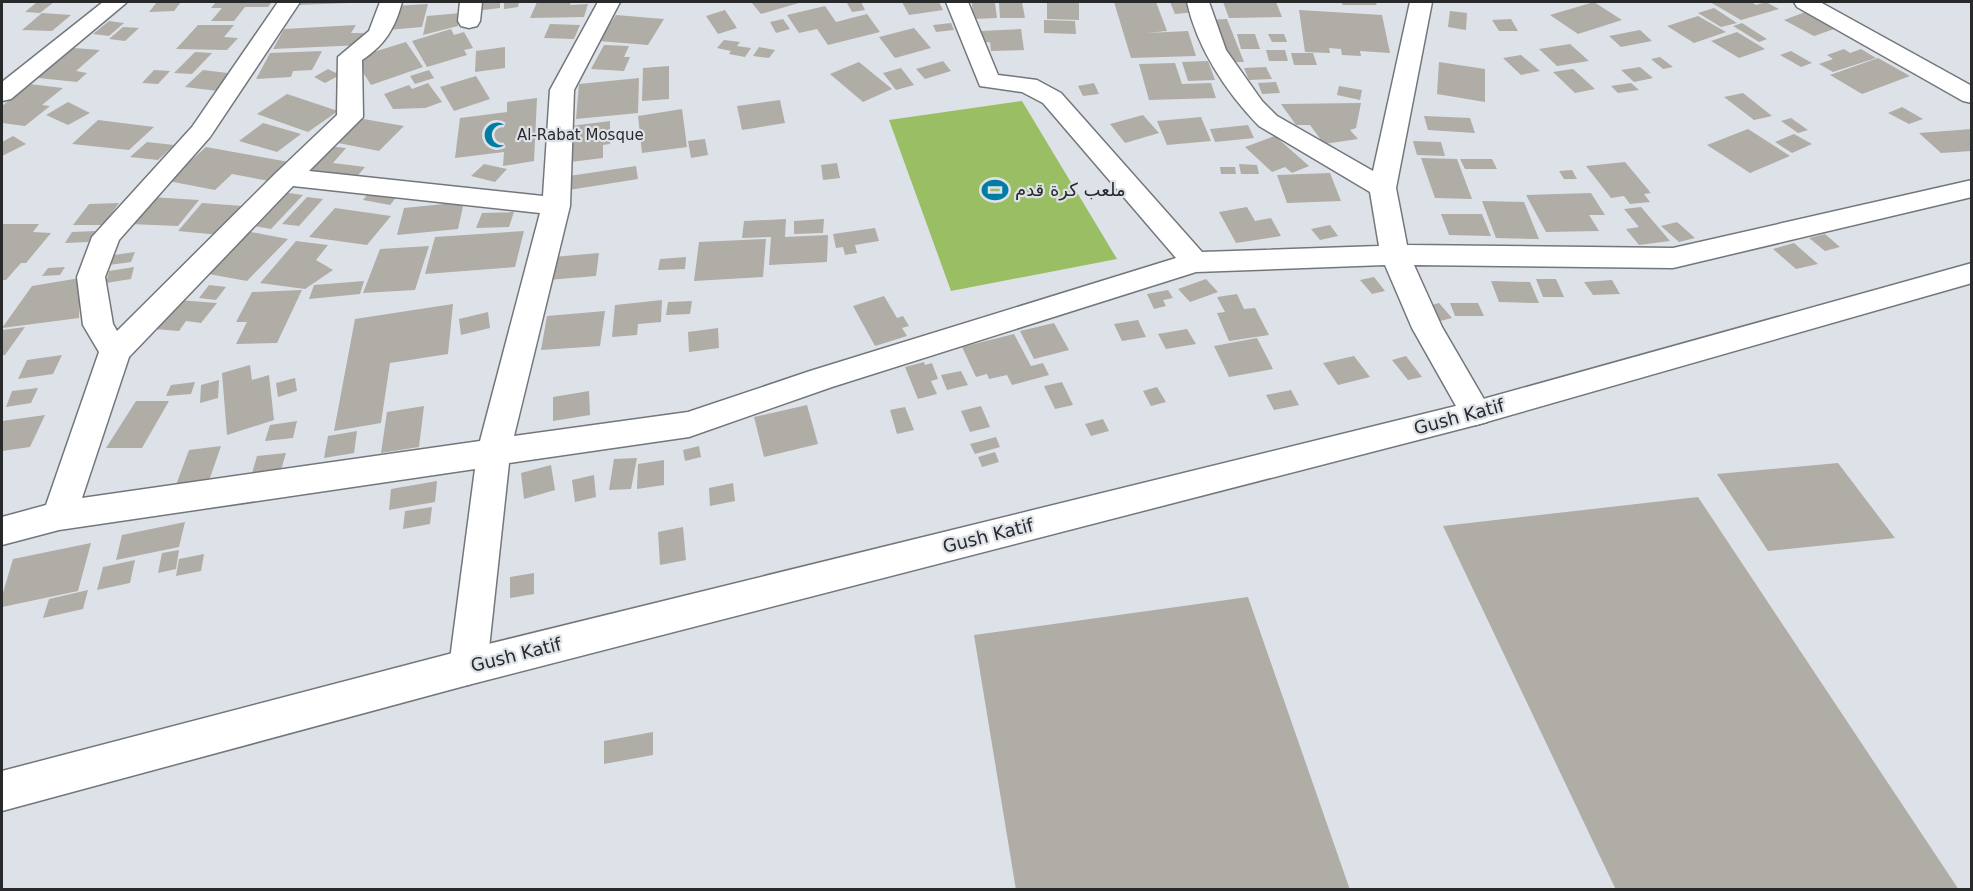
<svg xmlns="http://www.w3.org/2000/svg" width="1973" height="891" font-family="'DejaVu Sans','Noto Sans Arabic',sans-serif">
	<rect width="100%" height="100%" fill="#dde2e8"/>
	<path fill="#9abe64" d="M1022,101L1117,259L951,291L889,120Z"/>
	<path fill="#b0aca6" d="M37,2H54L40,13L25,12Z
		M157,2H181L174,11L149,12Z
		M216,2H272L268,7H245L234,21H211L222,8H211Z
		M300,2H349V3L298,5Z
		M476,2H500V8L475,11Z
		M519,2L518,7L504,9V3Z
		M537,2H571L570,5L588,4L584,17L530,18Z
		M751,2H802L761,14Z
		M861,2L865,10L852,12L847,3Z
		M902,2H939L943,10L909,15Z
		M1022,2L1025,18H1000L999,3Z
		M1047,2H1079V20L1047,19Z
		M1114,2H1156L1167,31L1147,33L1188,31L1196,56L1131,58Z
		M1170,2H1192L1196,12L1175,14Z
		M1223,2H1276L1282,17L1229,18Z
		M1341,2H1375L1377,5H1343Z
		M1594,2L1622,20L1578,34L1550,15Z
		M1710,2H1751L1756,5L1766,2L1779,9L1741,20Z
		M972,3H995L997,18L973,19Z
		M428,4L422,27L387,30L394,6Z
		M825,6L836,22L867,14L880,32L828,45L817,29L799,33L787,15Z
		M1714,8L1737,23L1721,27L1698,13Z
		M725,10L737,28L718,34L706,16Z
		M1299,10L1382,15L1390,53L1360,51L1361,56L1342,55L1341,49L1329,48L1330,53L1305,52Z
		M1450,11L1467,13L1466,30L1448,27Z
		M1808,11L1837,28L1814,36L1784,20Z
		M42,13L71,15L52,31L22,30Z
		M461,13L458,26L423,35L427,16Z
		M616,15L664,19L648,45L599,41Z
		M1698,16L1726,32L1694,43L1667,26Z
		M783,19L790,29L776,33L770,22Z
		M1227,19L1244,62H1226L1210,20Z
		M1511,19L1518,31H1499L1492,20Z
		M1044,20L1075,21L1076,34L1044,33Z
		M109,21L124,23L109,36L93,34Z
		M951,23L954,30L936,32L933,25Z
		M1742,23L1767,39L1759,42L1733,26Z
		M550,24L580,25L574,39L544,38Z
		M198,25H234L224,37L238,38L227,50L176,49Z
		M356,25L351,33H368L362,45L273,49L284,29Z
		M123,27L139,28L125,41L109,39Z
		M914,28L931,48L895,58L879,37Z
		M451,29L454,35L464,32L473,48L464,50L467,55L427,67L412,41Z
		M1021,29L1024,50L991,51L990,42L982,43L981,31Z
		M1640,30L1652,41L1621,47L1609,36Z
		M1737,32L1765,49L1739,58L1711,41Z
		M1237,34H1255L1260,49H1241Z
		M1268,34H1284L1287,42H1272Z
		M724,40L740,42L737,46L751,48L745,57L729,54L731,51L717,48Z
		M406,42L423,67L371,85L354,58Z
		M1570,44L1589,61L1557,66L1539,49Z
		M604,45L629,46L624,57H630L624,71L591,69Z
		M505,47V68L475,72L476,51Z
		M759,47L775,50L769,58L753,56Z
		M74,48L100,50L76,71L87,73L77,82L38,78Z
		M1844,49L1850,53L1861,49L1876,58L1833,72L1819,64L1833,59L1827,55Z
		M1266,50H1285L1288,61H1269Z
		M322,51L312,70L293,71L291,77L256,79L270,53Z
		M1791,51L1812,63L1801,67L1780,55Z
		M195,52L212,53L192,74L174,73Z
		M1291,53H1313L1317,65H1294Z
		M1521,55L1540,71L1521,75L1503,58Z
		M1660,57L1673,67L1663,69L1651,59Z
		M1878,58L1910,76L1862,94L1830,75Z
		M943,61L951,71L925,79L916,69Z
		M1208,61L1215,80L1188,81L1182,62Z
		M859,62L892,89L863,102L830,74Z
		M1439,62L1485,69V102L1437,94Z
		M1175,63L1182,84L1211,83L1216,98L1149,100L1139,64Z
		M669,66V99L642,101L643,68Z
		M1266,67L1272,79L1249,80L1244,68Z
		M1640,67L1653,78L1634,82L1621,70Z
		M901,68L914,85L896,90L883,73Z
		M328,69L340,75L325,83L314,77Z
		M1573,69L1595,89L1575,93L1553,72Z
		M154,70L170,71L158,84L142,83Z
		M203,70L236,74L218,91L185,87Z
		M429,70L434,78L415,84L410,76Z
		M476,76L490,99L454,111L440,87Z
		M639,78L638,113L576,119L579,84Z
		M1276,82L1280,93L1262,94L1258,83Z
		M428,83L442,102L425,108L393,109L384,94L409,85L412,89Z
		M1094,83L1099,94L1083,96L1078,86Z
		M1631,83L1639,90L1618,93L1611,86Z
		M29,84L63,88L42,105L50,106L25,126L2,123V106Z
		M1339,86L1362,90L1360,100L1337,95Z
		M1743,93L1772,116L1754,120L1724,97Z
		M287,94L338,111L308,132L257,114Z
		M537,98L534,161L503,166L504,152L455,158L460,118L507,112V102Z
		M780,100L785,123L742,130L737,106Z
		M68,102L90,113L68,125L46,115Z
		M1361,103L1356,128L1350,130L1358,139L1324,144L1310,125H1296L1281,104Z
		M1902,107L1923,119L1909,124L1888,113Z
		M682,109L687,147L642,153L638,116Z
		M1143,115L1159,133L1125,143L1110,124Z
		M1424,116L1470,118L1475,133L1428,130Z
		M1201,117L1211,141L1167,145L1157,121Z
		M358,118L404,126L379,151L333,142Z
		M1791,118L1808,130L1798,133L1781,121Z
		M98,120L154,127L129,150L72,144Z
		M610,121V144L603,145V158L562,163L571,126Z
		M263,123L301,134L277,152L239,141Z
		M1248,125L1254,138L1215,142L1210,129Z
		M1748,129L1790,156L1750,173L1707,145Z
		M1972,129V151L1941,153L1919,133Z
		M1794,134L1812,144L1792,153L1775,142Z
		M13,136L26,144L2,156V142Z
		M1275,136L1309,166L1292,173L1285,167L1272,172L1245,147Z
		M705,139L708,155L691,158L688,141Z
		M1413,141L1441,142L1445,156L1417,155Z
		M147,142L174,145L158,160L130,157Z
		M327,146L346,148L333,163L365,167L355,179L302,172Z
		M206,147L289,162L269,181L232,174L215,190L168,181Z
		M1421,158L1457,159L1472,199L1435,198Z
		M1460,159H1492L1497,169H1465Z
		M1625,162L1651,193L1644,194L1650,202L1630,204L1624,196L1611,198L1586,166Z
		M837,163L840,178L823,180L821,165Z
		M484,164L507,169L495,182L471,176Z
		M1239,164L1257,165L1259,174H1241Z
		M636,166L638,179L569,190V176Z
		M1220,167H1235L1236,174H1221Z
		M1572,170L1577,179H1564L1559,171Z
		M1330,173L1341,201L1287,203L1277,175Z
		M371,190L399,194L390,205L363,200Z
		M281,192L303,195L271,229L249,225Z
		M1591,193L1605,215H1589L1599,231L1546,232L1526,195Z
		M151,197L199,200L178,226L129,224Z
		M307,197L323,199L299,226L282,224Z
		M1482,201L1524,202L1539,239L1496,238Z
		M464,202L458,229L397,235L404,208Z
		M119,203L103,225H73L89,204Z
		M202,203L243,206L220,235L178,231Z
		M1247,207L1255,221L1271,218L1281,236L1236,243L1219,212Z
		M1641,207L1670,241L1639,245L1626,229L1639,227L1624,209Z
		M335,208L391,216L367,245L309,237Z
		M514,212L509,227L476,228L482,213Z
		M1441,214H1482L1491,236L1449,235Z
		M786,219L785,237L828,235L827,262L769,265L771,237L742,238L744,221Z
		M824,219L823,233L794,234V221Z
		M1677,222L1695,238L1679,242L1661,226Z
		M2,224H39L33,232L51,233L26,263H21L6,280H2Z
		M1330,225L1338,236L1320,240L1311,229Z
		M875,228L879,241L855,245L857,253L845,255L843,247L836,248L833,234Z
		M96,231L88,242L65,243L72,232Z
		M246,231L288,239L247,281L203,273Z
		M524,231L515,267L425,274L435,237Z
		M1825,234L1840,247L1825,251L1809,238Z
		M766,239L763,277L694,281L699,242Z
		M296,241L328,245L316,260L333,270L305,289L260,283Z
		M1794,243L1818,264L1796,269L1773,249Z
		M429,246L415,290L363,293L380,249Z
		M135,252L131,262L109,265L114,255Z
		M599,253L596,276L548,280L553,257Z
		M686,257L685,269L658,270L660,259Z
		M65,267L60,275L42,276L48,268Z
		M134,267L131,279L106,283L109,271Z
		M1374,277L1385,291L1372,294L1360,280Z
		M80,278L79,318L2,328L32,286Z
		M1206,279L1218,292L1190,302L1178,289Z
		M1536,279H1556L1564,297H1543Z
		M1612,280L1620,294L1593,295L1584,282Z
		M364,281L360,294L309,299L314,285Z
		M1491,281L1530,282L1539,303L1499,302Z
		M209,285L226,287L216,300L199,298Z
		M302,290L277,343L236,344L247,322H236L252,292Z
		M1168,290L1173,298L1163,300L1166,306L1154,309L1147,294Z
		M1237,294L1244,309L1255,308L1269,335L1229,341L1217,313L1225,312L1217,297Z
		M884,296L897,318L903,316L909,326L902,328L907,336L875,346L853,306Z
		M178,300L217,303L201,323L186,321L179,331L154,329Z
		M662,300L661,322L638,324L637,335L612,337L615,305Z
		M692,301L690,314L666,315L668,302Z
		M1439,303L1452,318L1436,322L1424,307Z
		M1450,303H1478L1484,316H1455Z
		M453,304L448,354L390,363L381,423L334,431L355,319Z
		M605,311L600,346L541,350L547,316Z
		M488,312L490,328L461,335L459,319Z
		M1138,320L1146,337L1122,341L1114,324Z
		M1054,323L1069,350L1034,359L1020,331Z
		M25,327L5,355H2V330Z
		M718,328L719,348L689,352L688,332Z
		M1187,329L1196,344L1166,349L1158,334Z
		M1014,334L1031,366L1043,363L1049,375L1012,385L1007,375L989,379L987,374L976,377L962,347Z
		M1257,338L1273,369L1229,377L1214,346Z
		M62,355L53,374L18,379L27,360Z
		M1354,356L1370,377L1338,385L1323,363Z
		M1406,356L1422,377L1408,380L1392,360Z
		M924,362L925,365L932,363L938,379L931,381L937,394L918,399L905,367Z
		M250,365L252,380L269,375L274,420L227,435L222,373Z
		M961,371L968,385L947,390L941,375Z
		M295,378L297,391L278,397L276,383Z
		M219,380L218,398L200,403L201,385Z
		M195,382L191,394L166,396L171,385Z
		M1062,382L1073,405L1055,409L1044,386Z
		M1157,387L1166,402L1151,406L1143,391Z
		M38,388L31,403L6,407L12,391Z
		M1291,390L1299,405L1274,410L1266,395Z
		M589,391L590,415L553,421V397Z
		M136,401H169L142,448H106Z
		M807,405L818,444L764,457L754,417Z
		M424,406L419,447L381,453L387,412Z
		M981,406L990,427L970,432L961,411Z
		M905,407L914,430L897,434L890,410Z
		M45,415L30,447L2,451V421Z
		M1103,419L1109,431L1091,436L1085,424Z
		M297,421L293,438L265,441L270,425Z
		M357,431L354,453L324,458L328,436Z
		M996,437L1000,447L975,454L970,444Z
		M221,446L209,481L176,485L189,450Z
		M699,446L701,457L685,461L683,450Z
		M995,452L999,462L982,467L978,457Z
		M286,453L281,470L252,473L257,456Z
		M637,458L631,489L609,490L614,459Z
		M664,460V485L637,489L638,464Z
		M1838,463L1895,538L1768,551L1717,474Z
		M551,465L555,490L524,499L521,473Z
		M594,475L596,497L575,502L572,480Z
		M437,481L435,502L389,510L391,489Z
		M733,483L735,501L710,506L709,488Z
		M1698,497L1959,890H1616L1443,526Z
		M432,507L430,524L403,529L405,511Z
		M185,522L179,547L116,560L122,535Z
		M683,527L686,560L660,565L658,532Z
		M91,543L78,591L2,607V596L13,559Z
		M179,550L176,569L158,573L162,553Z
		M204,554L201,571L176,576L179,559Z
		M135,560L130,583L97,590L103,567Z
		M534,573V594L510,598V577Z
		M88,590L83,609L43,618L49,599Z
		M1248,597L1350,890H1016L974,635Z
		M653,732V755L604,764V741Z"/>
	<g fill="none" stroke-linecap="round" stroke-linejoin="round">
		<g stroke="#73777c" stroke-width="3">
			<path id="minor" d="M103,2L126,3L11,99L2,101V82Z
				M278,2H300L210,137L119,240L105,277L113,324L117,331L278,171L337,115L338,57L369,31L380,2H402C395,28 385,45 362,60L363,117L309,171L543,196L550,90L598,2H620L574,90L570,206L514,436L688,412L810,371L1176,258L1043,103L1022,92L980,86L946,2H968L998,75L1037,80L1061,93L1202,252L1379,246L1370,192L1259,126C1226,92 1197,48 1187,2H1209L1226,50L1262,101L1277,116L1373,171L1410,2H1432L1396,188L1407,245L1673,248L1972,180V197L1673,268L1414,265L1442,327L1492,413L1487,422L1476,425L1465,422L1412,328L1385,265L1196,272L832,387L689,437L509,463L487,667L482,679L468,685L454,679L449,667L475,469L59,530L2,545V517L46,505L99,352L83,325L77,277L92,237L192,127ZM293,186L540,213L480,441L82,498L129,357Z
				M460,2H482L480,21L477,26L469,28L461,26L458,21Z
				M1794,2H1820L1972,86V103L1963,101L1797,7Z"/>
		</g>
		<g stroke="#73777c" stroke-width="3">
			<path id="major" d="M1972,263V283L1476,425L468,685L2,811V771L468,649L1476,401Z"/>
		</g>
		<use href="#minor" fill="#fff" fill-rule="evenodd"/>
		<use href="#major" fill="#fff" fill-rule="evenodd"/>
	</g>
	<defs>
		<g id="mosque-bare" transform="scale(2.07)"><path d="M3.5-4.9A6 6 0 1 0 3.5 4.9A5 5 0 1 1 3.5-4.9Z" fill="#017da4" stroke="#dde2e8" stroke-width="2.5" paint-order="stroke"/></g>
		<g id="stadium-bare" transform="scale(2.07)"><path d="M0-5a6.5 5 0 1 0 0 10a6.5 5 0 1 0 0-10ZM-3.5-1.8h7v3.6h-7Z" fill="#017da4" stroke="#dde2e8" stroke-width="2.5" paint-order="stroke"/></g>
	</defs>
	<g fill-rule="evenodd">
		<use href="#mosque-bare" x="497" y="135"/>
		<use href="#stadium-bare" x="995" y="190"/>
	</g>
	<g text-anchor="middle" stroke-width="4.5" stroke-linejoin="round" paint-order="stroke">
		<g font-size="15" fill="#27292b" stroke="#dde2e8" text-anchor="start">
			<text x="517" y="140">Al-Rabat Mosque</text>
		</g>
		<g font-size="18" fill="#27292b" stroke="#dde2e8" text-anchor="start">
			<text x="1015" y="196">ملعب كرة قدم</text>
		</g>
		<g font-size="18" fill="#27292b" stroke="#dde2e8">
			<text transform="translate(1459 417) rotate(-15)" y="6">Gush Katif</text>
			<text transform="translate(988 536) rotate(-14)" y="6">Gush Katif</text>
			<text transform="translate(516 655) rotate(-14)" y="6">Gush Katif</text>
		</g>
	</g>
	<rect width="1973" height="891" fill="none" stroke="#27292b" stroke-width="6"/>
</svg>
